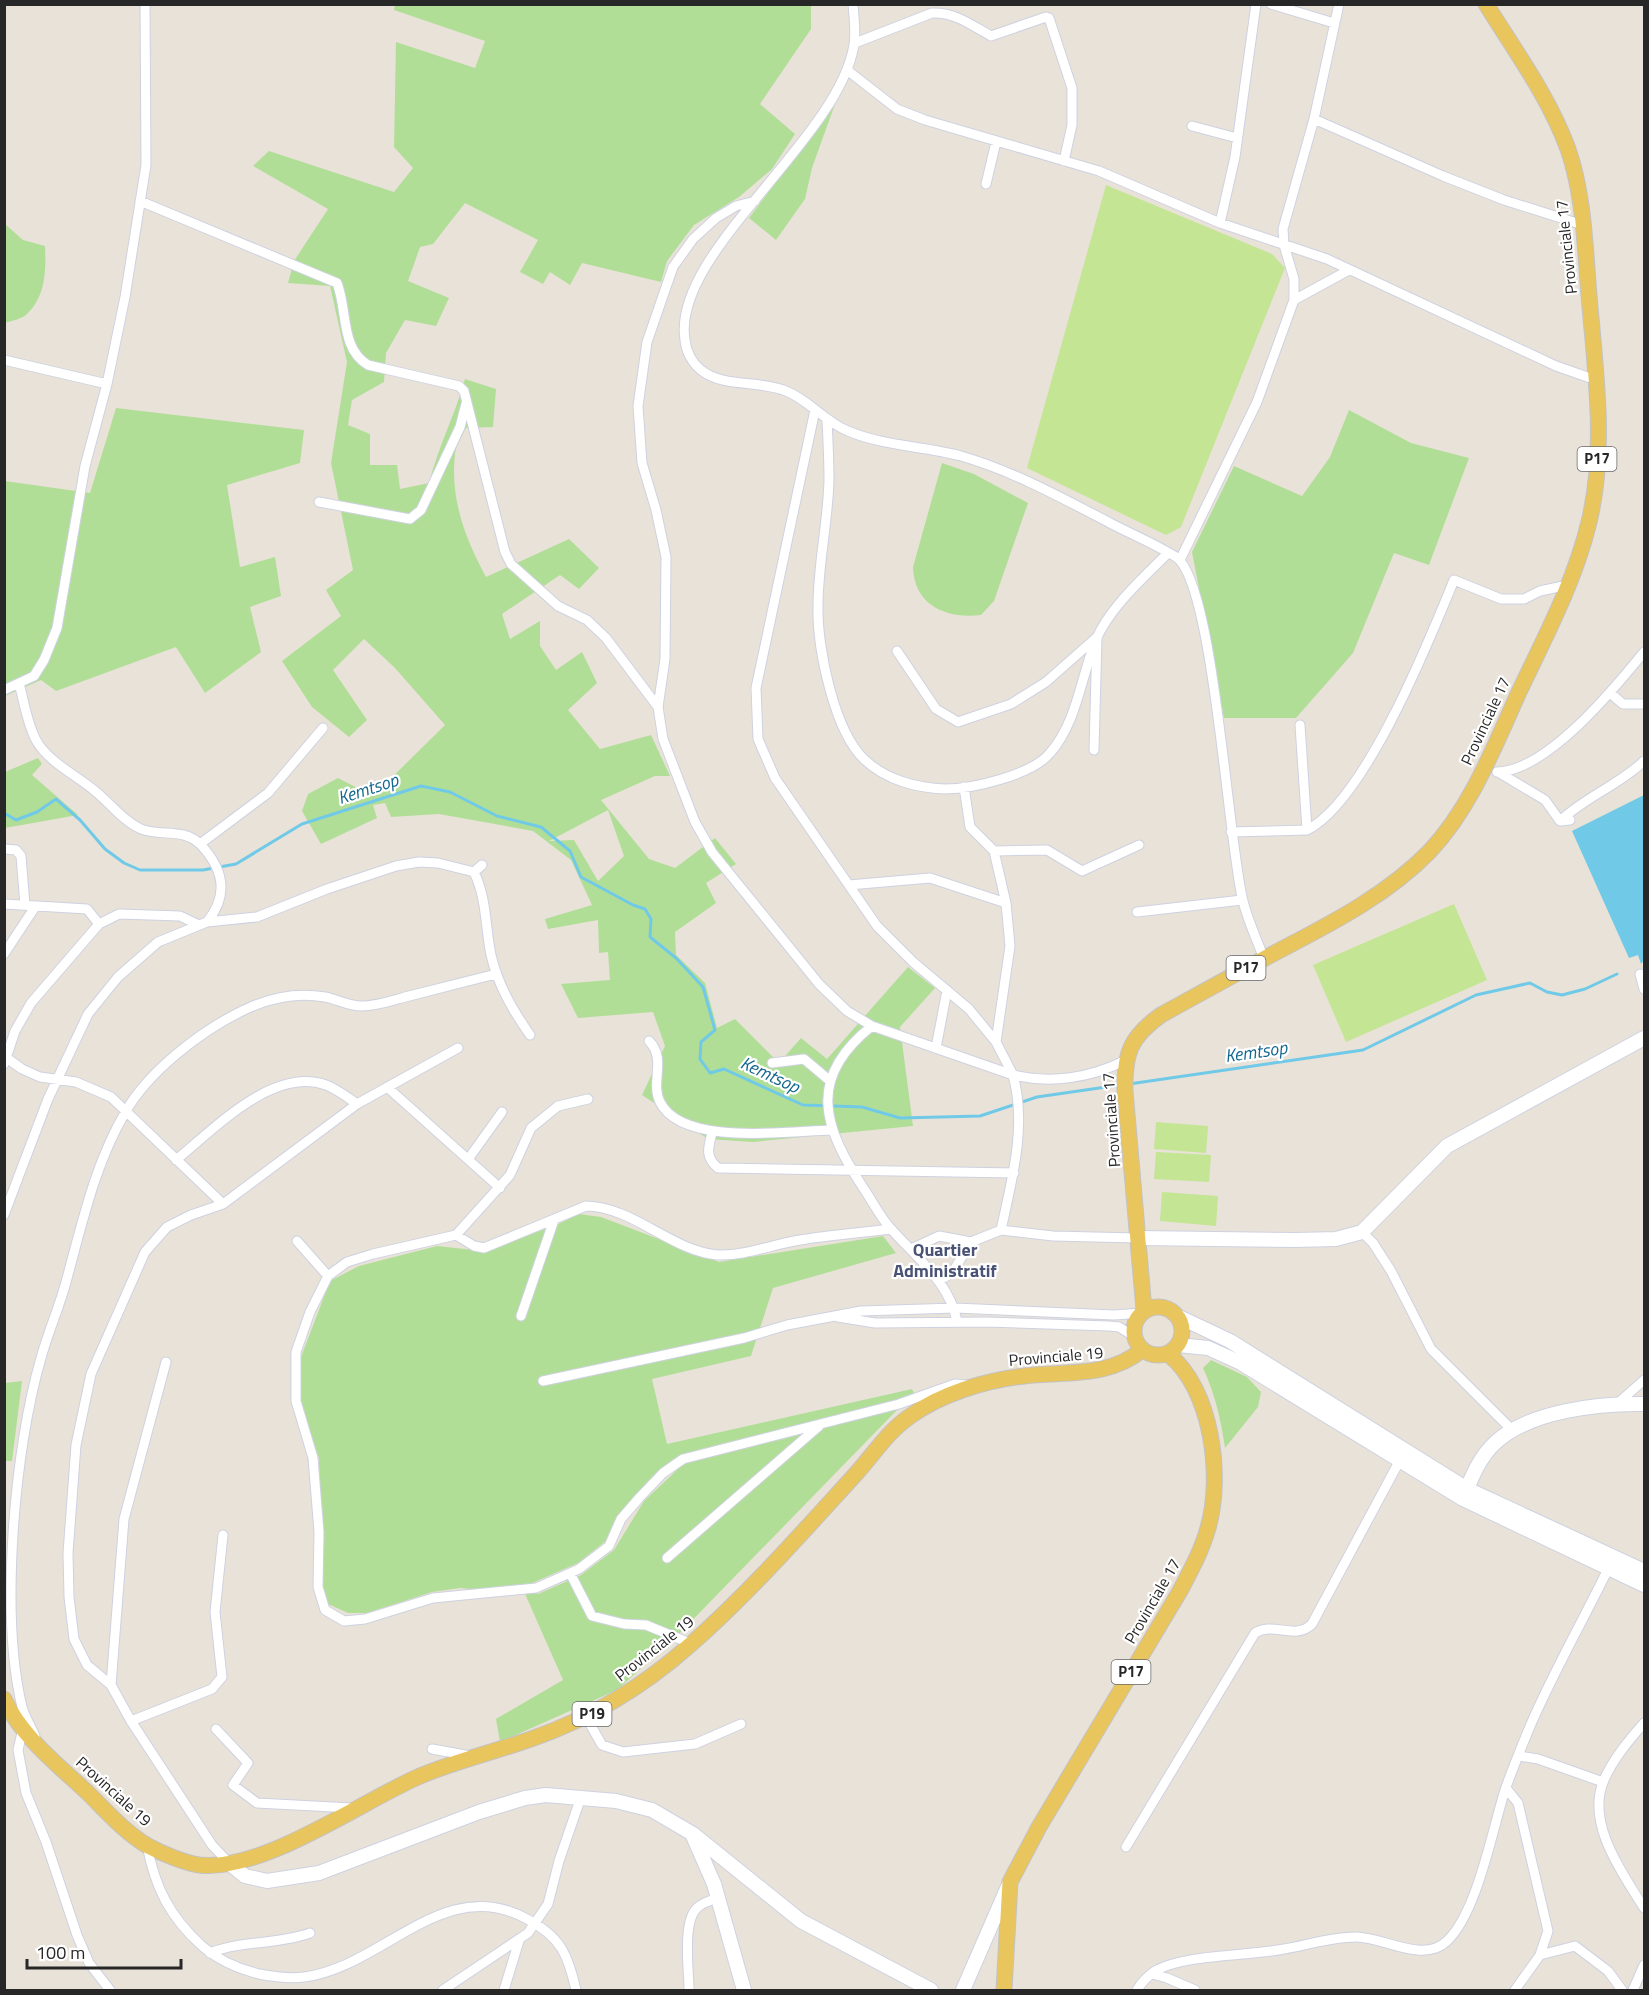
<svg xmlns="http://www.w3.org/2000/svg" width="1649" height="1995" font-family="'Titillium Web',sans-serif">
	<rect width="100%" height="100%" fill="#e9e2d9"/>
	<path fill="#b1de97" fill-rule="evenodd" d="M395,5H811V29L760,104L795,134L772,169L739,197L694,225L667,261L661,282L582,263L570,285L550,272L543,284L520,272L538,240L465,203L433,244L420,247L408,281L449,298L436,326L405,320L386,353L384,382L352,400L348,425L370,434V465H397L400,489L429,483C438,447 455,415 465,379L496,389L493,427L466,428C462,436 456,446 455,454C450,499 465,538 486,577L569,539L599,568L579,589L560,575L502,614L510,639L540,621V646L556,670L582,652L597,683L568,710L600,749L651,735L670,776H655L601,800L649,859L675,868L715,838L736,864L706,883L716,903L675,932L676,955L705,983L717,1028L735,1019L779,1063L801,1038L827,1059L908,967L935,988L900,1027L913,1126L753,1142L708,1139L642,1095L665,1046L653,1012L578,1018L561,984L610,980L608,952L599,953L598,920L548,929L545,919L592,905L571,860L533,831L439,814L391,817L385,803L373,805L377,818L321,844L302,811L308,794L338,778L373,796L445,725L395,668L364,639L333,670L367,720L349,737L312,707L282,661L341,616L326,590L353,570L331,463L347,362L330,286L288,283L294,261L328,209L253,166L269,151L394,192L413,168L394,147L396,42L475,68L485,41L394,10ZM608,810L624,856L598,881L574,840L549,841Z
		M835,104L812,168L805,199L776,240L749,218Z
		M5,224L23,240L45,246C46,270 46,296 27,314C22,319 11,321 5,323Z
		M116,408L304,430L300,463L227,485L240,567L275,557L281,596L250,607L261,652L205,693L176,647L56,691L41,680L5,696V481L90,493Z
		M1349,410L1411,443L1469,458L1429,565L1394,553L1353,653L1296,718H1224L1192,552L1234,466L1302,496L1330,457Z
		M942,463L974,474L1028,503L994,601L981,615C947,619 914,606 913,567Z
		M38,758L42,764L32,775L78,815L5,828V772Z
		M579,1214L601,1217L719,1262L883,1236L896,1253L773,1288L751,1356L652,1379L667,1444L912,1389L918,1401L897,1410L675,1638L617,1690L500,1742L496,1719L563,1680L522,1587L493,1591L460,1588L432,1592L367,1613H348L328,1604L322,1586L319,1458L300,1402L301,1357L330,1281L359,1266L437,1246L483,1251L554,1226ZM673,1459L677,1470L644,1501L614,1550L581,1575L538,1594L523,1587L578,1563L607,1540L618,1516Z
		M1211,1360L1247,1377L1261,1392L1258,1407L1225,1448C1221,1420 1215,1394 1203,1368Z
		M22,1381L12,1461H5V1383Z"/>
	<path fill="#c4e593" d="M1106,185L1272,254L1285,268L1181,527L1166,535L1027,468Z
		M1454,904L1487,980L1346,1042L1313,965Z
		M1156,1122L1208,1126L1206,1153L1154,1149Z
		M1156,1152L1211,1155L1209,1182L1154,1179Z
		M1162,1192L1218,1196L1216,1226L1160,1221Z"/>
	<path fill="#70cae7" d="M1644,795V960L1641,964L1638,955L1629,958L1572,831Z"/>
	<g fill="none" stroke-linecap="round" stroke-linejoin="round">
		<path stroke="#70cae7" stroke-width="3" d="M4,813L16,820L37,812L56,799L80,820L105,849L124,863L140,870H203L236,864L302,824L421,786L450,792L497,816L541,827L570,851L581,877L633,905L645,909L651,919L650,937L676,958L703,987L715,1030L701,1042L700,1059L710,1073L724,1069L803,1105L862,1107L900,1118L980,1116L1037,1097L1120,1085
			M1129,1084L1363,1050L1476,995L1530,983L1547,992L1562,995L1585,989L1617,974"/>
		<g stroke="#ced2e0" stroke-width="11">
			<path id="street" d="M853,4C854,17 856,32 854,45C838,141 671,253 685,340C686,351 692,363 701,370C723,388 760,380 786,391C809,400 825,422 848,431C883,446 924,446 961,456C1013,471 1062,498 1110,523C1131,534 1155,544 1176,557C1214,582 1228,844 1243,901C1248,921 1257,940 1264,959
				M1271,4L1334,23
				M855,43L932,13C955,12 971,25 991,36L1046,17L1049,18L1072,88V125L1064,161
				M847,70L897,109L925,120L1099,171L1220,223L1327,259L1556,366L1596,380
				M1314,119L1443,176L1504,200L1583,225
				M1192,126L1237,138
				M986,184L996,142
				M140,201L337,283C348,311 340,348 368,365L459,386L464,391L505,552L511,564L558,606L587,620L606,638L658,707
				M755,201L736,206L716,218L693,239L673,267L647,342L638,406L642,463L656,510L666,557L665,659L658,707L663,739L695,822L712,852L819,984L847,1011L872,1026L1013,1075C1027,1126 1012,1179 1001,1230L1053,1236L1137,1238
				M1220,223L1235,157L1256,4
				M1294,300L1349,270
				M4,360L107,384
				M815,410L756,688L758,739L775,778L877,926L913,962L969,1009L996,1042L1013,1075C1051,1084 1091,1078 1126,1060
				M827,421C828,440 829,460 829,480C828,522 818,564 818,606C817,647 834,732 865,760C886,780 917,788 945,789C972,789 1032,775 1050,753C1077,723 1081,676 1096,640C1109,608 1144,577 1168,553
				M319,502L410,519L421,510L460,427L466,404
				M1180,560L1257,402L1294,300V279L1284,245L1283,229L1314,119L1339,4
				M897,651L936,709L958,722L1011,704L1046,682L1097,637L1094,750
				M19,683C24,702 27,723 36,740C48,762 76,775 95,791C110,803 123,821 141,829C160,837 184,827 201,845C224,870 229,895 207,922
				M4,690L34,676L44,660L57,628L85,466L107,384L125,297L146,165L145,4
				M1610,693L1623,704H1642
				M1300,725L1307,830
				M1497,772C1547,771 1614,689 1644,652
				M1498,772L1545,800L1560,821L1570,820
				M964,787L970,827L994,851L1006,903L1010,946L996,1042
				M1560,821C1585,797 1619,785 1644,761
				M1231,832L1307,830C1365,801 1429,641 1454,580L1501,599H1524L1540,591L1568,585
				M200,844L268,793L323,728
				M4,849L16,850L21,856L25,905
				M994,851L1047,850L1082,871L1139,845
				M474,872C487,899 485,926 491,955C498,985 512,1009 530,1035
				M849,885L930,878L1006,903
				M4,904L87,909L99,924
				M1137,912L1242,900
				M4,954L35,907
				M1640,974L1644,989
				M872,1026C806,1078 823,1127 864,1189C873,1202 881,1219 892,1230C916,1257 951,1284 957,1322
				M649,1041C667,1059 650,1082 660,1102C682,1147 790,1131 831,1130
				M936,1048L947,990
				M4,1056L22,1069L40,1077L76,1082L111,1097L223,1204
				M772,1063L804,1059L829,1080
				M4,1064L15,1031L31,1003L99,924L119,914L180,916L199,925
				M387,1087L500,1188
				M588,1099L558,1106L531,1128L510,1175L456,1235L373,1254L347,1262L328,1276L310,1312L296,1352V1401L313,1458L319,1532L318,1587L325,1610L344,1621L365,1619L433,1598L536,1588L579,1569L609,1546L621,1519L640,1497L663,1473L683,1459L899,1404L955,1384L966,1385
				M712,1133C708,1148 705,1157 718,1168L1014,1173
				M469,1158L502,1112
				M176,1160C213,1130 273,1066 326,1085C337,1089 347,1097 357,1104
				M4,1215L48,1099L88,1014L118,977L158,942L207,922L257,917L327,889L396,866L419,862L438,863L474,872L482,865
				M1362,1232L1373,1243L1391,1271L1431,1349L1511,1429
				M456,1235L474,1246L484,1248L586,1206C634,1207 671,1251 718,1255C746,1256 773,1244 800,1240C830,1235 860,1233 891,1229
				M297,1241L328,1276
				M911,1249L939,1236L971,1242L1001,1230
				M938,1281L952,1273L971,1242
				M521,1316L554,1220
				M838,1317L875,1323L986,1322L1109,1326L1119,1327L1135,1337
				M543,1381L744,1338L787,1325L861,1311L955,1308L1114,1315L1142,1313
				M1618,1403L1644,1380
				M667,1558L819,1426
				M570,1573L592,1616L624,1624L646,1625L692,1644
				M111,1685L124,1519L166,1362
				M586,1717L602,1745L623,1752L695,1744L741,1724
				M131,1721L212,1689L222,1677L215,1612L223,1535
				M1644,1723C1629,1740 1613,1759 1604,1780C1585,1823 1623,1874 1644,1908
				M23,1728L18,1750L26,1793L46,1842L77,1935L89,1963L110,1990
				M216,1729L248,1763L233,1785L257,1803L352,1808
				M35,1736C31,1727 25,1717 22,1707C0,1615 14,1450 41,1358C48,1332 59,1308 66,1282C82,1224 95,1163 126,1111C149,1071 201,1031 242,1011C268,998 296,992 325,997C336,999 349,1006 361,1006C378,1006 396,999 413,995C441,988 468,981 496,974
				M432,1749L471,1756
				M1519,1756L1538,1759L1603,1782
				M1506,1788L1518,1803L1548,1931L1540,1955L1515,1990
				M147,1845C155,1888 170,1917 202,1946C218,1960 239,1969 259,1974C275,1977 289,1979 304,1977C383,1967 444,1873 527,1919C561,1937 568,1955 576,1990
				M1126,1847L1255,1633C1273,1621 1295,1641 1312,1624L1400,1460
				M229,1863L212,1845L131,1721L111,1685L87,1665L74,1639L69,1597L68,1553L76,1445L91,1374L145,1252L167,1227L191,1215L223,1204L357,1104L458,1048
				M210,1953C242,1940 277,1945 310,1933
				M1540,1955L1575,1946L1608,1971L1622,1990
				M1152,1974L1167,1978L1195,1990
				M443,1990L528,1933L548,1904L559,1861L581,1797
				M504,1990L519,1941
				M689,1990C689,1971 682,1922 697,1908C702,1903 711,1900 718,1898
				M1137,1990C1141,1983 1148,1976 1155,1971C1185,1954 1249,1956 1284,1949C1308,1945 1331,1937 1356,1937C1384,1937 1423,1964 1447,1941C1477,1913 1492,1831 1505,1790C1512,1770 1520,1751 1528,1731C1552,1674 1583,1621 1610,1565
				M1633,1990L1644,1965"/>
		</g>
		<g stroke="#ced2e0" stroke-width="16">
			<path id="secondary" d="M1137,1238L1295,1240L1336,1239L1362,1232L1447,1146L1644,1038
				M1177,1316L1230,1341L1467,1489L1644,1571
				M1178,1345L1208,1348L1241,1363L1463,1499L1644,1585
				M1464,1497C1471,1478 1480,1456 1496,1442C1530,1411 1600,1403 1644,1404
				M693,1836L714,1884L744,1990
				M229,1863L245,1876L267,1881L319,1873L479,1812L525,1798L546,1795L616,1801L652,1810L693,1834L801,1921L931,1990
				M963,1990L1010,1882"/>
		</g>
		<g stroke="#c3c3c3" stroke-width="17">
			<path id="primary" d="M1134 1331a24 24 0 1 1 48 0a24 24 0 1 1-48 0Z
				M1144,1310L1125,1091C1124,1054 1130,1037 1161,1015C1203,992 1244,969 1286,947C1336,921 1389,893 1429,852C1471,808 1494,747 1519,692C1545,637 1575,581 1589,522C1607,448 1595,369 1589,295C1585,247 1584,195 1568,149C1549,97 1515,51 1486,4
				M4,1699C22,1738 61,1767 91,1796C108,1813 127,1834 148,1846C161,1853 185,1863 199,1865C263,1872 360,1802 420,1776C456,1761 494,1752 531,1739C589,1719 644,1686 690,1645C748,1594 801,1534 853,1477C872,1457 886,1433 909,1417C940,1394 986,1380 1024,1376C1066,1371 1108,1378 1142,1350
				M1004,1990L1010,1882L1039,1827L1180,1591C1191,1570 1202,1550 1208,1528C1223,1477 1212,1388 1168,1354"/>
		</g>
		<use href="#street" stroke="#fff" stroke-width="9"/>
		<use href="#secondary" stroke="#fff" stroke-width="14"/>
		<use href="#primary" stroke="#e9c55e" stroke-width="15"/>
	</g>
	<g text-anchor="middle" stroke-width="4.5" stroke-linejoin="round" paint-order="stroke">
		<g fill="#fff" stroke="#686868" stroke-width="1.5">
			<rect x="1577.5" y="447" width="39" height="24" rx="4.5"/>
			<rect x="1226.5" y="956" width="39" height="24" rx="4.5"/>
			<rect x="1111.5" y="1660" width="39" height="24" rx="4.5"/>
			<rect x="572.5" y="1702" width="39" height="24" rx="4.5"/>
		</g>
		<g font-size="15" font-weight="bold" fill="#272727">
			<text x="1597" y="464">P17</text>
			<text x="1246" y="973">P17</text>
			<text x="1131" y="1677">P17</text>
			<text x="592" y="1719">P19</text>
		</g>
		<g font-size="16" fill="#272727" stroke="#fff">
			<text transform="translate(1566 247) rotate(-96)" y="6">Provinciale 17</text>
			<text transform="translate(1485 721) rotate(-65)" y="6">Provinciale 17</text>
			<text transform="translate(1111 1120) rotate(-94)" y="6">Provinciale 17</text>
			<text transform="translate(1056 1356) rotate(-5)" y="6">Provinciale 19</text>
			<text transform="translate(1152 1601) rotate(-60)" y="6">Provinciale 17</text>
			<text transform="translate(654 1648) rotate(-38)" y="6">Provinciale 19</text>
			<text transform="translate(114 1791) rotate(42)" y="6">Provinciale 19</text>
		</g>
		<g font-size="18" font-style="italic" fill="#13678f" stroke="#fff">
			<text transform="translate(368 789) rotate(-18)" y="6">Kemtsop</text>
			<text transform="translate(1256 1052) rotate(-8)" y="6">Kemtsop</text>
			<text transform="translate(770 1075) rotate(25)" y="6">Kemtsop</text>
		</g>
		<g font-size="18" font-weight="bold" fill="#4a5375" stroke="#fff">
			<text x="945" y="1256">Quartier<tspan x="945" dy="21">Administratif</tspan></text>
		</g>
	</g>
	<rect width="1649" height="1995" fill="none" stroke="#272727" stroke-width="12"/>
	<path d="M27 1959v9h154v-9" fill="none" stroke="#272727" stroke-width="3"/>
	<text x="36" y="1959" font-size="18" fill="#272727" stroke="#ffffff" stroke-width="4.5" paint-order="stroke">100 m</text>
</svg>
